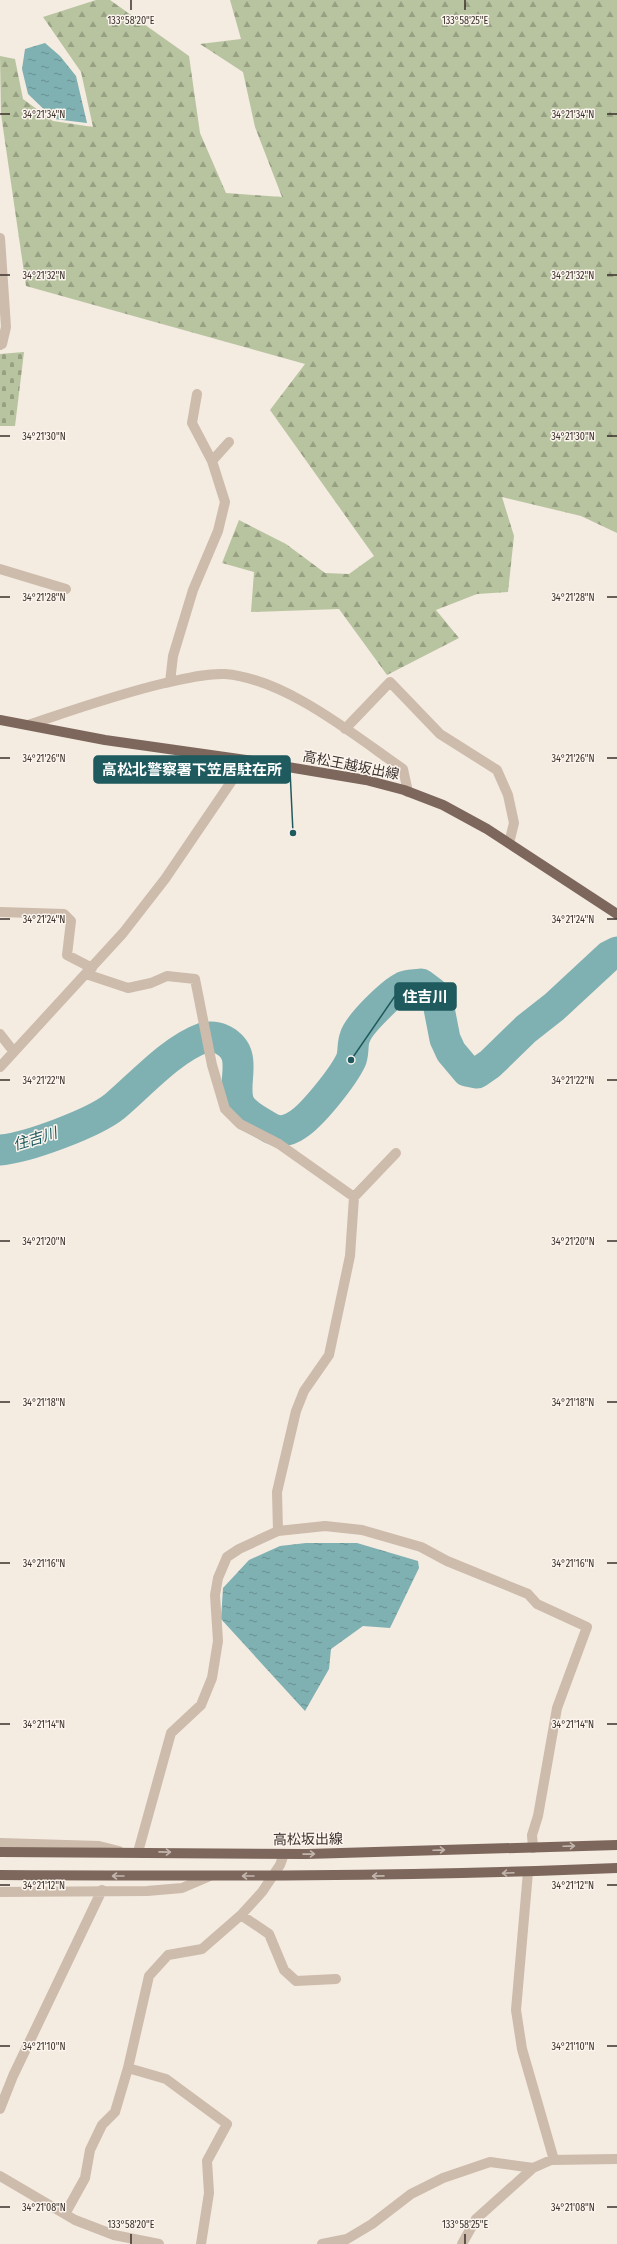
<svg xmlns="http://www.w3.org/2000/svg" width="617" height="2244" font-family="'Fira Sans Condensed','Noto Sans JP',sans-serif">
	<defs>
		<pattern id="forest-firs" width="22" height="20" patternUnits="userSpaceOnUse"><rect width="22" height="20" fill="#b8c4a0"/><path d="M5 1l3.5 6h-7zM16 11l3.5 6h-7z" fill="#97a083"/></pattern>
		<pattern id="cemetery-stones" width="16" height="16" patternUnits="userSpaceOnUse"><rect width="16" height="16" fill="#b8c4a0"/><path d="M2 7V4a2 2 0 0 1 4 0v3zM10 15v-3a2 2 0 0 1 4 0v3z" fill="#97a083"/></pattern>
		<pattern id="water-ripples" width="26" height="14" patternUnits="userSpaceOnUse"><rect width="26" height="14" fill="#7fb0b2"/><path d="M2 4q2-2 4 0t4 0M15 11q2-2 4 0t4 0" fill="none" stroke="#699091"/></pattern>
	</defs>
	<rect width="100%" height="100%" fill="#f4ebe1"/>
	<path fill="url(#forest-firs)" d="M96,0H110L189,56L200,133L226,193L282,197L255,127L243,72L200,44L241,39L230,0H617V533L581,516L502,497L514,536L508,592L477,594L436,610L459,638L387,675L339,609L251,612L254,572L222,563L239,520L286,544L325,573L349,574L374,556L270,410L305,364L26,286L1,114L0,56L15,59L23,99L53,121L93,127L81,72L43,17Z"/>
	<path fill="url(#cemetery-stones)" d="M24,352L15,426H0V354Z"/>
	<path fill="url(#water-ripples)" d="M45,43L60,56L76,76L87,123L54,119L28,94L22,69L25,49Z
		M306,1543H357L418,1561L419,1568L390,1628L363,1626L331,1649L329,1669L305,1711L221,1619L223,1588L249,1560L280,1546Z"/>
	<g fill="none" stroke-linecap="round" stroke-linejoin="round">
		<path stroke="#7fb0b2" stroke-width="31" d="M0,1150C27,1148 94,1123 115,1106C140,1085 172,1049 203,1038C210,1036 218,1037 223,1040C250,1054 231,1082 239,1103C244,1114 257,1120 267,1126C277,1133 287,1132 297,1125C312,1116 343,1077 351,1060C354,1053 352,1044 355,1037C359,1024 391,993 403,987C408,985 415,985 421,984L433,993L438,1003L445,1039L451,1052L467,1071L477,1073L490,1064L526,1029L554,1007L609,956L617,952"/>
		<path stroke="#cdbbac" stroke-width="10" d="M0,238L6,327L2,344L0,345
			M197,394L192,423L212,461
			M0,569L66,589
			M170,682L173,656L193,590L218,531L225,502L212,461L229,442
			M28,725C73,710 118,694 165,683C184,679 205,673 225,674C286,679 354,735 403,769L408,792
			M345,729L390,682L440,734L497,770L508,795L514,823L509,843
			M0,912L64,914L71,921L67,955L92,968
			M86,974L128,988L151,983L167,976L195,979L212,1065L225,1109L240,1124L279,1144L354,1197L396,1153
			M0,1034L14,1052
			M0,1067L123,933L165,879L246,760
			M278,1531L325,1526L362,1530L421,1547L447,1561L528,1594L537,1604L587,1627L557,1708L538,1816L532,1835L533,1848
			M0,1843L99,1846L119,1851
			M138,1852L171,1733L201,1705L212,1678L218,1641L215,1595L218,1578L227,1557L239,1549L278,1531L277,1492L296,1411L304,1391L329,1355L350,1256L354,1197
			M528,1872L516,2010L522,2049L554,2160
			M0,1892L147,1891L182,1888L210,1876
			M241,1915L269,1934L284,1970L296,1981L336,1979
			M128,2068L149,1976L168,1955L202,1949L241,1915L262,1892L280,1865L284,1854
			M0,2109L13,2076L102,1890
			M0,2176L75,2220L114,2235L159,2244
			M65,2214L85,2178L90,2150L102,2125L115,2112L128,2068L166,2079L227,2124L207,2161L209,2193L201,2244
			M322,2244L347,2239L372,2224L411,2194L443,2178L490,2162L533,2168L551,2160L617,2159
			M462,2244L476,2219L533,2168"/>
		<path stroke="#7d675c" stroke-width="10" d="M0,720L105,740L246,760L366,780L404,790L443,805L487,829L617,914
			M0,1852L307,1854L617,1845
			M0,1875C206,1876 411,1877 617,1868"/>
	</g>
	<defs><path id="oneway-shaft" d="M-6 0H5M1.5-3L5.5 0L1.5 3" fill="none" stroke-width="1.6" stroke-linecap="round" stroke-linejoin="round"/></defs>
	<g stroke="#c2b5ac">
		<use href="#oneway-shaft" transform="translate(569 1846) rotate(-2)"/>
		<use href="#oneway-shaft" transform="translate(439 1850) rotate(-2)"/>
		<use href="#oneway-shaft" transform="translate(165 1852) rotate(1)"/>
		<use href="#oneway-shaft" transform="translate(309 1854) rotate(-1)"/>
		<use href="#oneway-shaft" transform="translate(508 1873) rotate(177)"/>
		<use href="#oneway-shaft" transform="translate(118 1876) rotate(-180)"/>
		<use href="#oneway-shaft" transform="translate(248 1876) rotate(-180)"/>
		<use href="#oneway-shaft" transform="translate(378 1876) rotate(179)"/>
	</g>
	<path fill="none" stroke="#3b302b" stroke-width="1.5" d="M131,0V10M465,0V10M0,114H10M607,114H617M0,275H10M607,275H617M0,436H10M607,436H617M0,597H10M607,597H617M0,758H10M607,758H617M0,919H10M607,919H617M0,1080H10M607,1080H617M0,1241H10M607,1241H617M0,1402H10M607,1402H617M0,1563H10M607,1563H617M0,1724H10M607,1724H617M0,1885H10M607,1885H617M0,2046H10M607,2046H617M0,2207H10M607,2207H617M131,2234V2244M465,2234V2244"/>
	<g text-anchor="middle" stroke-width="3" stroke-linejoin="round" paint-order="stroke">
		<g font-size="14" fill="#3b302b" stroke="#fbf5ee">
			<text transform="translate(351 765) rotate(11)" y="5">高松王越坂出線</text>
			<text transform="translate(308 1839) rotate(-1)" y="5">高松坂出線</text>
		</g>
		<g font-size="15" font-style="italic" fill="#1f5a5e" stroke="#fbf5ee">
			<text transform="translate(35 1139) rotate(-17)" y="5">住吉川</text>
		</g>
	</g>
	<g font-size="10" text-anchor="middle" fill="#3b302b" stroke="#fbf5ee" stroke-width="3" stroke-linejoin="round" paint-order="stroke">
		<text x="131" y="24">133°58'20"E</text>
		<text x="465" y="24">133°58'25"E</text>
		<text x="44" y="118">34°21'34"N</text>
		<text x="573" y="118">34°21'34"N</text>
		<text x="44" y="279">34°21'32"N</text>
		<text x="573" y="279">34°21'32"N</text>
		<text x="44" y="440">34°21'30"N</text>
		<text x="573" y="440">34°21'30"N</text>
		<text x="44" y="601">34°21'28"N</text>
		<text x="573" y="601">34°21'28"N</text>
		<text x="44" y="762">34°21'26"N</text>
		<text x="573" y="762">34°21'26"N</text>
		<text x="44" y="923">34°21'24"N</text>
		<text x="573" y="923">34°21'24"N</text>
		<text x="44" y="1084">34°21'22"N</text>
		<text x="573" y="1084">34°21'22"N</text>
		<text x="44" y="1245">34°21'20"N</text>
		<text x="573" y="1245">34°21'20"N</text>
		<text x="44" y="1406">34°21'18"N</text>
		<text x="573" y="1406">34°21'18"N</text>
		<text x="44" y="1567">34°21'16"N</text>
		<text x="573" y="1567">34°21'16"N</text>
		<text x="44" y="1728">34°21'14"N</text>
		<text x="573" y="1728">34°21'14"N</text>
		<text x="44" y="1889">34°21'12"N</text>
		<text x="573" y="1889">34°21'12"N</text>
		<text x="44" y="2050">34°21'10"N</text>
		<text x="573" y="2050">34°21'10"N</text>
		<text x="44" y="2211">34°21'08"N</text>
		<text x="573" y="2211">34°21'08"N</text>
		<text x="131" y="2228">133°58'20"E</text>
		<text x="465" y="2228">133°58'25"E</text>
	</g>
	<path fill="none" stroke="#1f5a5e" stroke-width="1.5" d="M293 833L290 770M351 1060L395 996"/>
	<g fill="#1f5a5e" stroke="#fbf5ee" stroke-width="1.5">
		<circle cx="293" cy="833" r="4"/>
		<circle cx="351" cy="1060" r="4"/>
	</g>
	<g fill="#1f5a5e" stroke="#1f5a5e" stroke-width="1.5">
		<rect x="94" y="756" width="196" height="27" rx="4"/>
		<rect x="395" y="983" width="61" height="27" rx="4"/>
	</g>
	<g font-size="15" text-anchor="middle" font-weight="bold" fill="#fff">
		<text x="192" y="775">高松北警察署下笠居駐在所</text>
		<text x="425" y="1002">住吉川</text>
	</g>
</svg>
